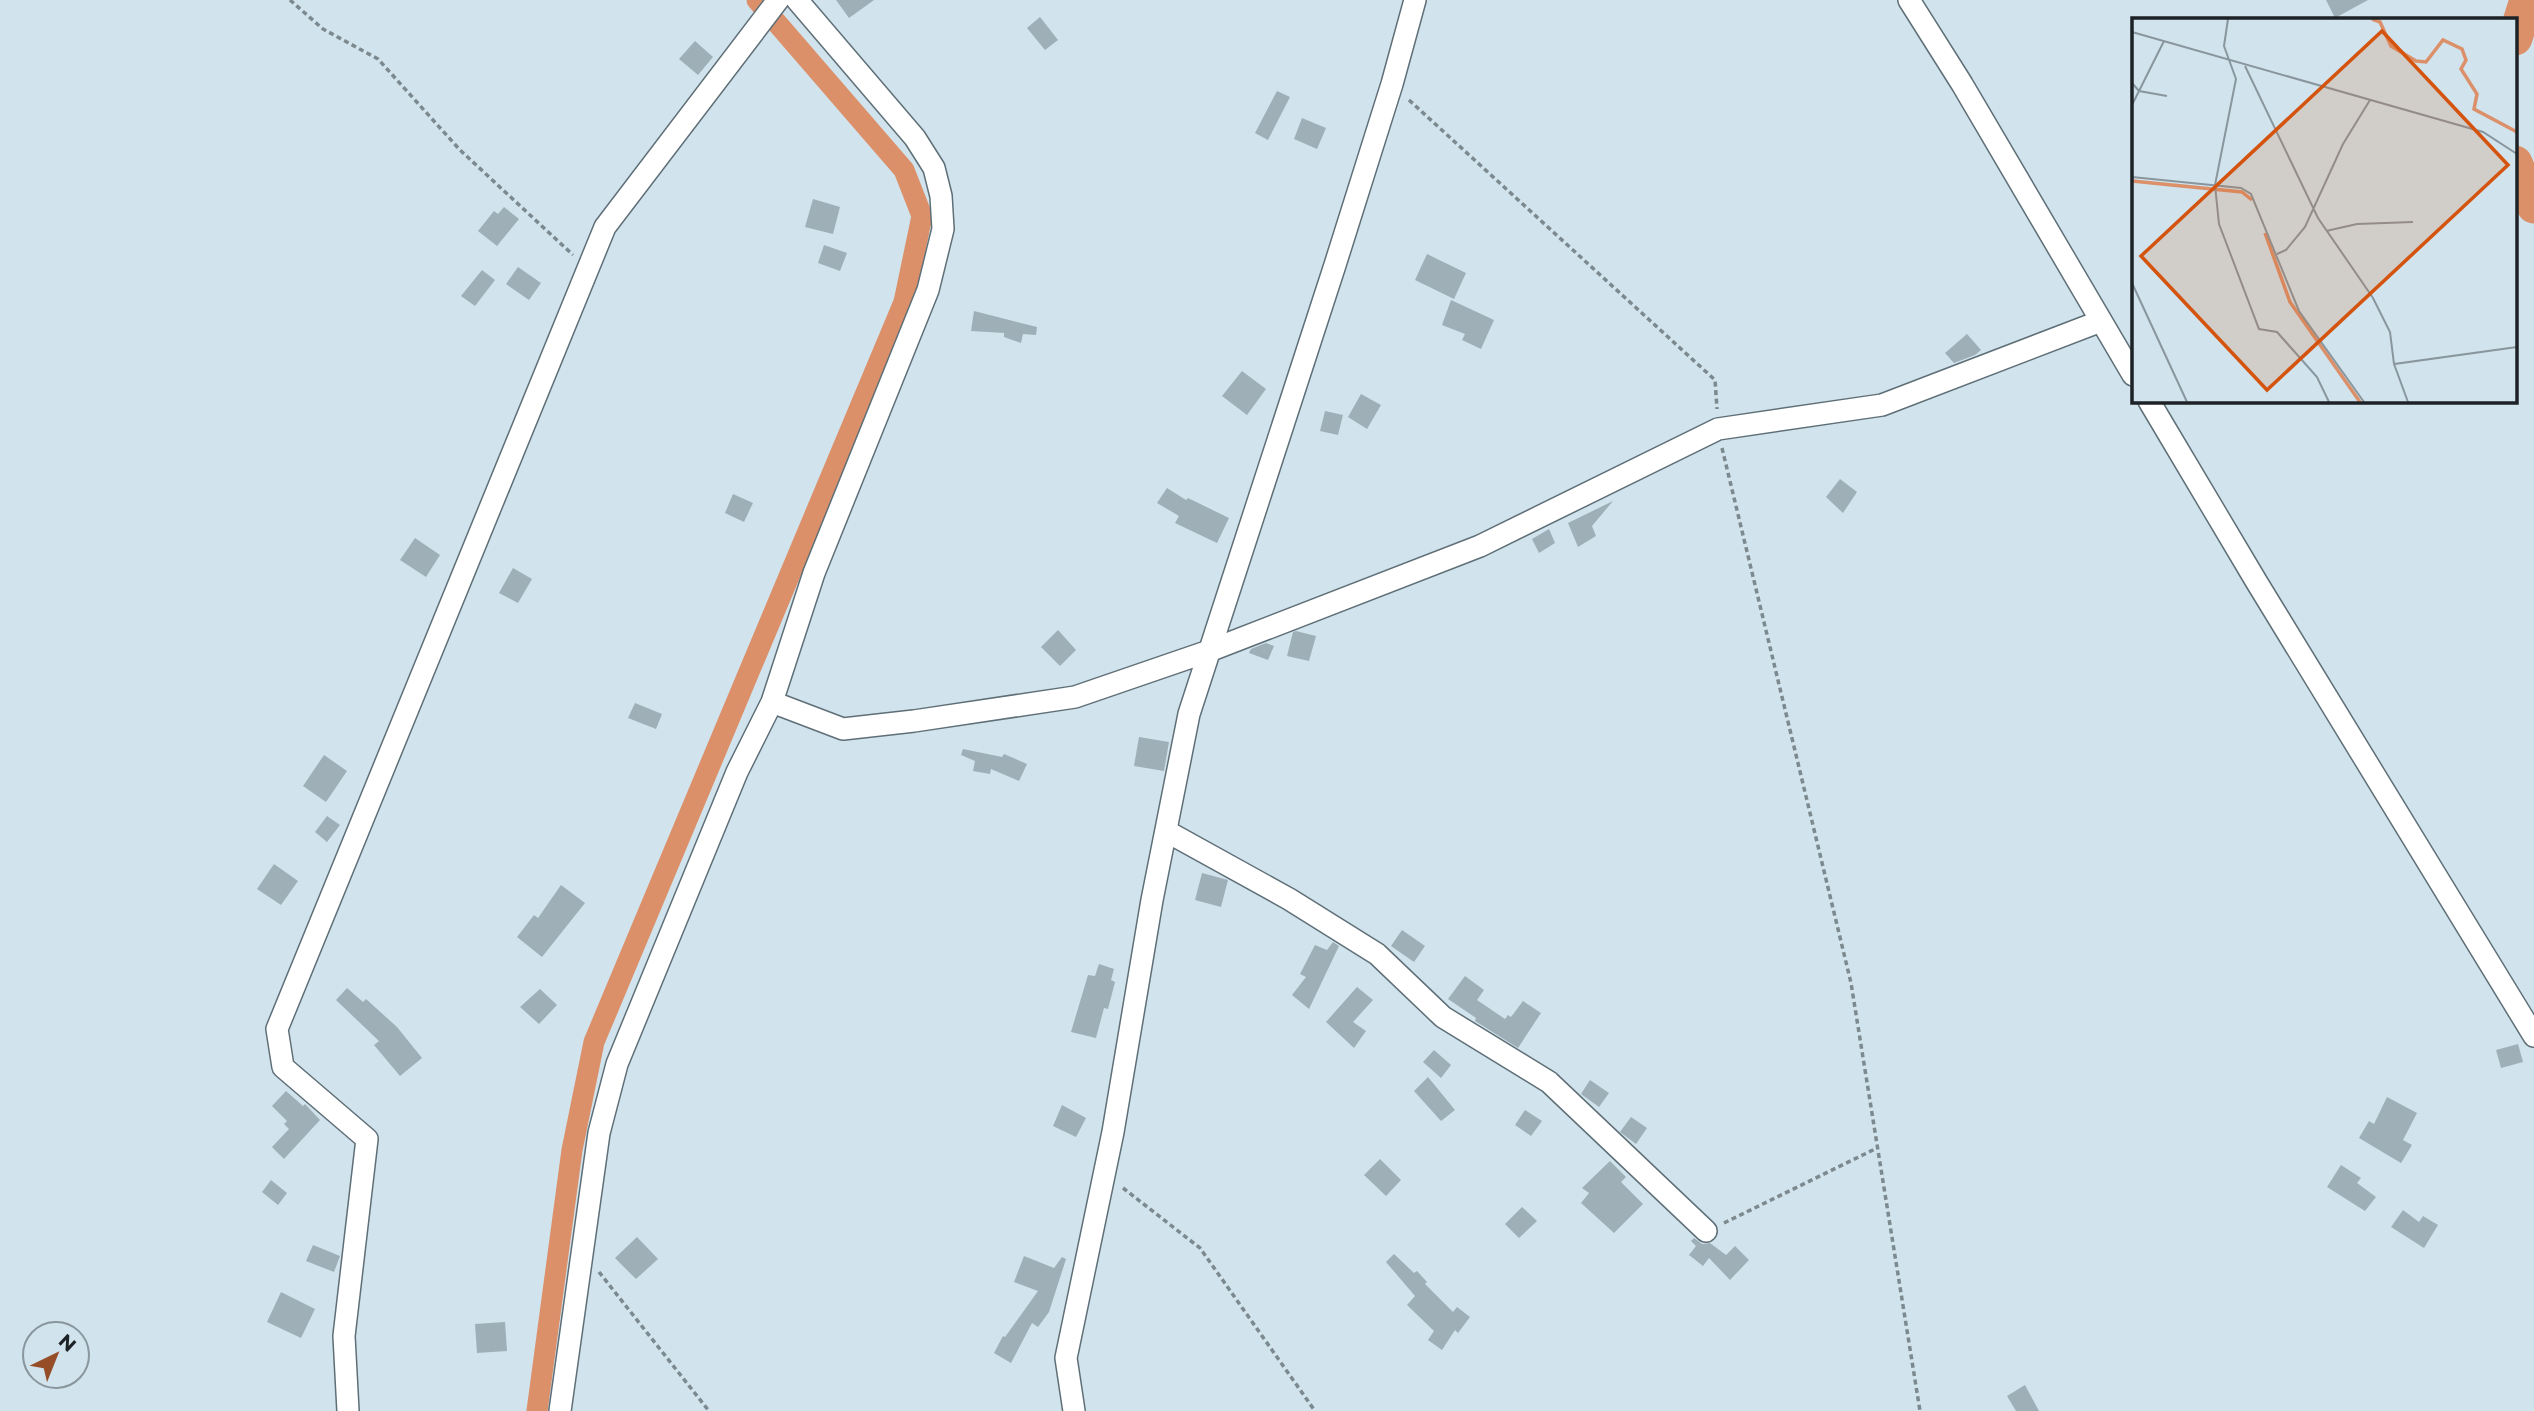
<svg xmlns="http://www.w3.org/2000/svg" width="2534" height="1411" font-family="Montserrat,sans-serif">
	<rect width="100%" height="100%" fill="#d1e3ec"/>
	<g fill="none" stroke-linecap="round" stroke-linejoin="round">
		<path stroke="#dc906a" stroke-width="21" d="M537,1411L572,1150L594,1042L904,302L922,216L904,170L757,0"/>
		<path stroke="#dc906a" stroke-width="35" d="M2515,38L2527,0
			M2515,163L2534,206"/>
	</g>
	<path fill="#9eafb8" d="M836,0H874L849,18Z
		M2326,0H2368L2335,18Z
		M1040,17L1058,40L1045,50L1027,28Z
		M695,41L713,57L698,75L679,59Z
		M1277,91L1290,97L1268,140L1255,133Z
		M1302,118L1326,128L1317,149L1294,139Z
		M813,199L840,207L833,234L805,227Z
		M504,207L519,219L497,246L478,231L494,211L498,214Z
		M824,245L847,253L840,271L818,263Z
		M1427,254L1466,273L1454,299L1415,280Z
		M518,267L541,283L529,300L506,284Z
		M482,270L495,280L475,306L461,296Z
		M1451,300L1494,320L1481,349L1462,340L1465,334L1442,325Z
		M974,311L1037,327L1036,335L1023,334L1021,343L1004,337V333L971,331Z
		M1967,334L1981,350L1975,355L1954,363L1945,353Z
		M1242,371L1266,389L1247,415L1222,396Z
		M1361,394L1381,405L1367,429L1348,417Z
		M1325,411L1343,415L1338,435L1320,431Z
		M1840,479L1857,492L1843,513L1826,497Z
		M1167,488L1186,500L1188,498L1229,518L1217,543L1175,523L1179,516L1157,503Z
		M733,494L753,503L744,522L725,513Z
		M1613,501L1592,526L1596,536L1578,547L1568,523Z
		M1549,529L1555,543L1539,553L1532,539Z
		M415,538L440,555L426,577L400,560Z
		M513,568L532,579L518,603L499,593Z
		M1058,630L1076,650L1060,666L1041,647Z
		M1296,631L1316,636L1309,661L1287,656L1293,632Z
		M1266,643L1274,646L1268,660L1249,653L1251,649Z
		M635,703L662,714L656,729L628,718Z
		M1139,737L1169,742L1164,771L1134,766Z
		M963,749L1002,757L1004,754L1027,764L1019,781L991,769L990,774L973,771L975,761L961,755Z
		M324,755L347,771L326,802L303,786Z
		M327,816L340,825L327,842L315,832Z
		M274,864L298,881L281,905L257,889Z
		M1202,873L1228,880L1221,907L1195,900Z
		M561,885L585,903L542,957L517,937L534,915L538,918Z
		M1402,930L1425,946L1414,962L1391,946Z
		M1333,942L1339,946L1309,1009L1292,995L1306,977L1300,974L1315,945L1327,950Z
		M1099,964L1114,969L1111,980L1115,982L1108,1009L1104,1008L1096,1038L1071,1032L1088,975L1095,976Z
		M1465,976L1484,990L1477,1000L1505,1019L1508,1015L1511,1017L1523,1001L1541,1013L1518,1048L1475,1021L1476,1018L1448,999Z
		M1357,987L1373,1000L1353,1022L1366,1031L1354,1048L1326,1022Z
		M347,988L363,1002L366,999L397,1027L422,1058L400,1076L374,1045L379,1041L336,1000Z
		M540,989L557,1005L539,1024L520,1007Z
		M2518,1044L2523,1062L2501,1068L2496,1050Z
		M1434,1050L1451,1065L1441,1078L1423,1062Z
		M1428,1077L1455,1110L1441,1121L1414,1091Z
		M1590,1080L1609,1093L1599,1107L1581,1094Z
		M286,1091L303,1106L305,1104L320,1120L284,1159L272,1147L289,1129L284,1124L287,1121L272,1106Z
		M2387,1097L2417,1113L2403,1140L2412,1145L2401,1163L2359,1138L2369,1121L2374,1124Z
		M1062,1105L1086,1118L1076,1137L1053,1126Z
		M1525,1110L1542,1121L1531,1136L1515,1125Z
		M1631,1117L1647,1128L1636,1144L1620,1132Z
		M1380,1159L1401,1180L1386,1196L1364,1175Z
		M1610,1161L1626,1177L1621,1182L1643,1204L1614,1233L1581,1203L1589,1193L1582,1188Z
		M2341,1165L2361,1178L2357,1183L2376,1197L2365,1211L2327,1187Z
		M271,1180L287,1193L278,1205L262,1192Z
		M1522,1207L1537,1221L1519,1238L1505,1224Z
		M2403,1210L2419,1222L2423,1216L2438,1225L2424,1248L2391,1227Z
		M637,1237L658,1259L636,1279L615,1258Z
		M1694,1238L1702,1244L1710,1243L1726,1255L1735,1246L1749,1260L1730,1280L1709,1258L1703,1266L1689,1255L1696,1246L1691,1241Z
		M313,1245L340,1256L334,1272L306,1261Z
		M1394,1254L1414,1273L1417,1271L1427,1282L1425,1284L1453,1312L1457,1307L1470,1317L1458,1333L1455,1330L1442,1350L1428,1340L1434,1331L1407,1305L1415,1296L1386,1262Z
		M1024,1256L1054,1268L1062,1257L1066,1259L1049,1312L1038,1327L1032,1323L1011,1363L994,1353L1003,1336L1005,1337L1038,1291L1014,1282Z
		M281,1292L315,1309L301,1338L267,1322Z
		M505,1322L507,1351L477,1353L475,1324Z
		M2025,1385L2039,1411H2016L2007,1396Z"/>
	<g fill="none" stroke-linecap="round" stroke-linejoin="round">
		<g stroke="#5f6f77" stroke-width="24">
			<path id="street" d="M1909,0L1962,84L2133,375
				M2149,401L2256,581L2534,1036
				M772,702L843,729L914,721L1075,697L1209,651L1480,546L1718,429L1882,405L2101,321
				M1166,831L1289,899L1377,954L1443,1017L1549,1082L1706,1231
				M348,1411L344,1336L367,1139L283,1067L277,1029L605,227L778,0
				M560,1411L599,1133L617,1064L737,772L772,702L814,573L928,290L943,229L941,196L934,168L915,138L797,0
				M1074,1411L1066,1358L1113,1132L1152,900L1189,714L1335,265L1392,84L1415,0"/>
		</g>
		<path stroke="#7c898f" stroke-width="3.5" stroke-dasharray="5 3.5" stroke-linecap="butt" d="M290,0L323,29L378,59L460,150L573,255
			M1409,100L1715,380L1717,409
			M1722,448L1851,983L1920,1411
			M1123,1188L1200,1248L1315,1411
			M1724,1223L1877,1148
			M599,1272L709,1411"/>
		<use href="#street" stroke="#fff" stroke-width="21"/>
	</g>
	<g transform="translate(2132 18)">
		<rect width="385" height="385" fill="#d1e3ec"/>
		<path fill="none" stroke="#dc906a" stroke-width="3.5" d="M240,1L248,4L259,28L284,43L294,44L311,22L330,31L334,42L329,51L345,76L342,91L385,114M0,163L110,174L120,182M133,215L158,284L228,384"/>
		<path fill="none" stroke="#89969d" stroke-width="2" d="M96,1L92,28L104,61L83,167L87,206L127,311L145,314L185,359L197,384M0,14L351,114L385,136M113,48L186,200L241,280L258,314L262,346L385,329M0,65L7,73L35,78M0,87L32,23M0,159L109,170L119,176L167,293L232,384M194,213L225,206L281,204M145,236L154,232L173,209L211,126L238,82M0,265L55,384M262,346L276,384"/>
		<path fill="#d4540f" fill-opacity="0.15" stroke="#d4540f" stroke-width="3.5" d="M250,13L376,147L135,372L9,238Z"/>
		<rect width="385" height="385" fill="none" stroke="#1c2226" stroke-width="3.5"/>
	</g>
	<g transform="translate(56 1355) rotate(43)"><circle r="33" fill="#d1e3ec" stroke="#89969d" stroke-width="2"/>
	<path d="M0-5L12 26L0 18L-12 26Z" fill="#954e28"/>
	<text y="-10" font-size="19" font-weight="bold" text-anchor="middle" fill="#1c2226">N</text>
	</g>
</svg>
